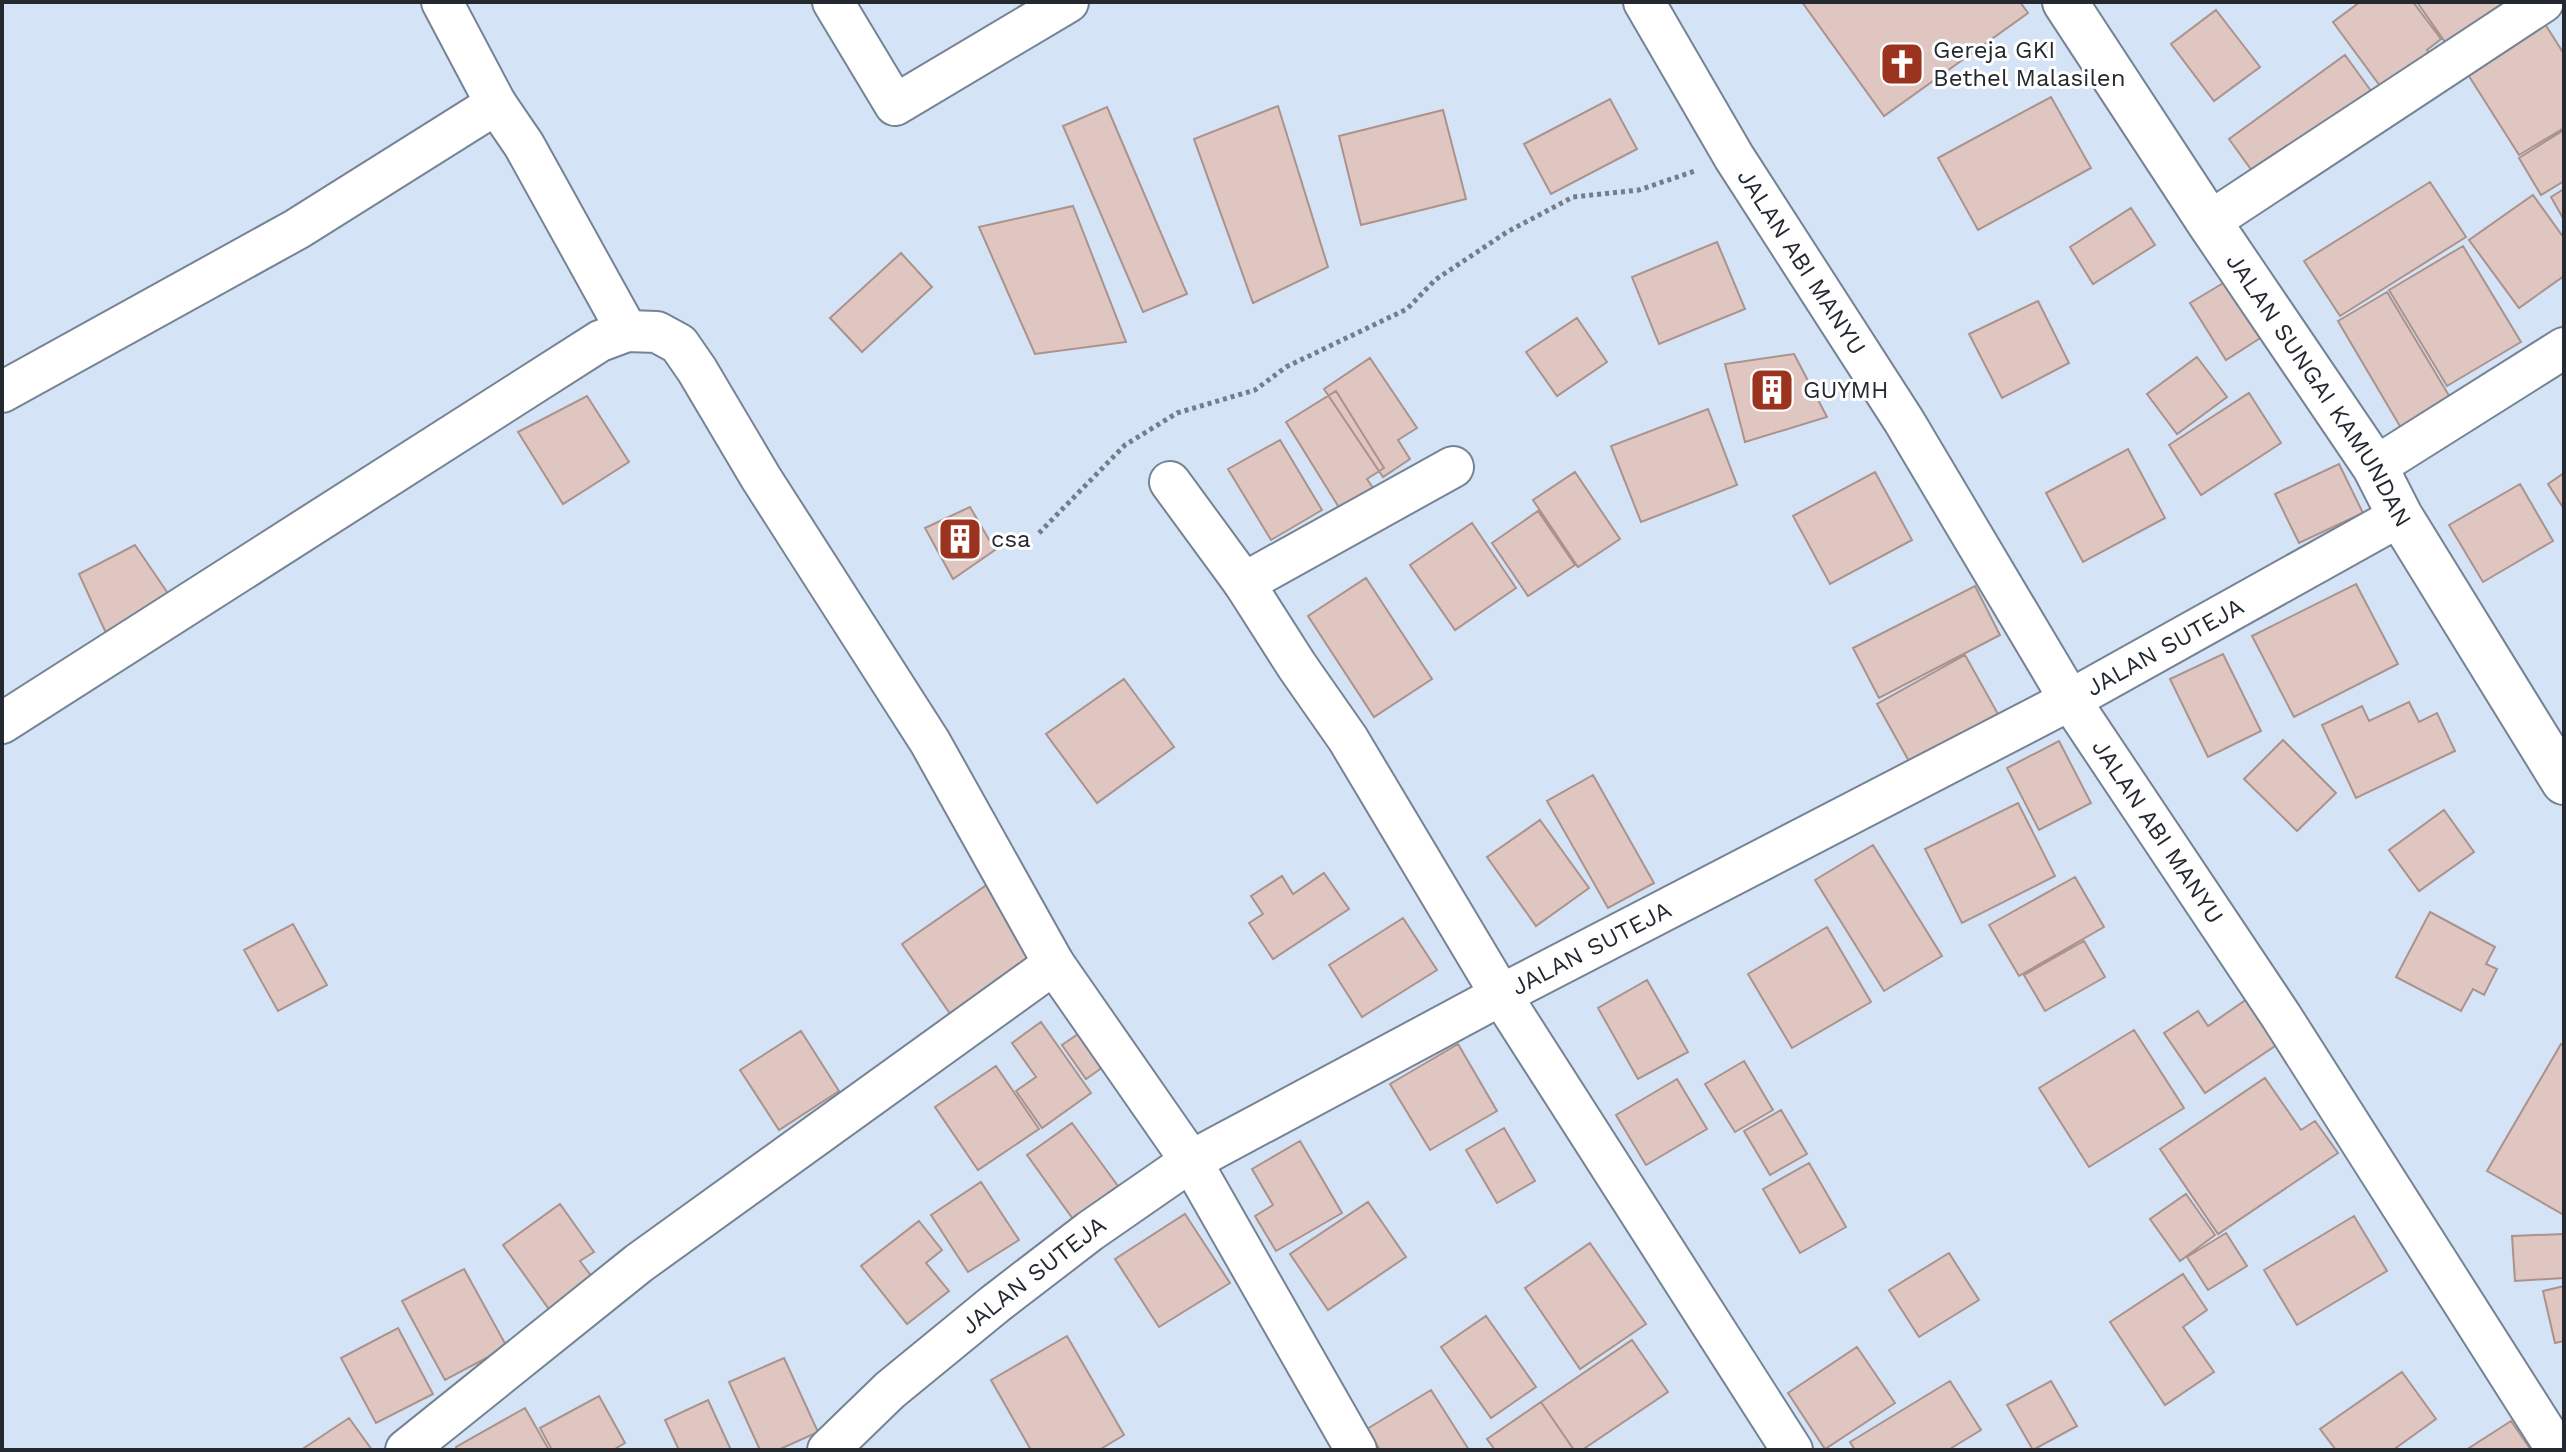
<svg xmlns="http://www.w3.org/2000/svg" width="2566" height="1452" font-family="'Work Sans',sans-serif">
	<rect width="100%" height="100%" fill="#d5e3f6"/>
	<path fill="#e0c6c0" stroke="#aa928d" stroke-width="2" d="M1802,2H2020L2028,13L1884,116Z
		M2360,2H2413L2441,39L2427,50L2433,59L2386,94L2333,22Z
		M2417,2H2514L2450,49Z
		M2216,10L2260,67L2214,101L2171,44Z
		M2545,24L2564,54V128L2519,155L2467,73Z
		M2345,55L2374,95L2258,179L2229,139Z
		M2051,97L2091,168L1978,230L1938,158Z
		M1610,99L1637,149L1551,194L1524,144Z
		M1278,106L1328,267L1253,303L1194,139Z
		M1107,107L1187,294L1143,312L1063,126Z
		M1443,110L1466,199L1361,225L1339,136Z
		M2564,130V181L2541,195L2519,158Z
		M2430,182L2466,237L2340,316L2304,261Z
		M2564,189V220L2551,197Z
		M2533,195L2564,238V276L2519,308L2469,240Z
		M1073,206L1126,342L1035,354L979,227Z
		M2131,208L2155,245L2093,284L2070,247Z
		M1717,242L1745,309L1659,344L1632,277Z
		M2463,246L2521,342L2447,386L2389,290Z
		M901,253L932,287L862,352L830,318Z
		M2230,279L2265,335L2226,360L2190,303Z
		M2387,292L2451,399L2401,428L2338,321Z
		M2038,301L2069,363L2002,398L1969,334Z
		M1577,318L1607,362L1557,396L1526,352Z
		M1794,354L1827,417L1745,442L1725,364Z
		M2197,357L2227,397L2177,434L2147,394Z
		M1370,358L1417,428L1398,440L1410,459L1383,477L1324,389Z
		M1336,391L1384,468L1367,479L1373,488L1340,509L1286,422Z
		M2249,393L2281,443L2201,495L2169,445Z
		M587,396L629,462L563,504L518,432Z
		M1708,409L1737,485L1641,522L1611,446Z
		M1280,440L1322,510L1271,540L1228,469Z
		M2128,449L2165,518L2083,562L2046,493Z
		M2339,464L2363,513L2299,543L2275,494Z
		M1575,472L1620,539L1578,567L1533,500Z
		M1875,472L1912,540L1830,584L1793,516Z
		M2564,473V509L2548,484Z
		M2520,484L2553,541L2483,582L2449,525Z
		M970,507L995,550L953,579L925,528Z
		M1538,511L1575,565L1528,596L1492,543Z
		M1472,523L1516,588L1455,630L1410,565Z
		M135,545L169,595L106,633L79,574Z
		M1366,578L1432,679L1374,717L1308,616Z
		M2356,584L2398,664L2294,717L2252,636Z
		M1975,586L2000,635L1879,698L1853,648Z
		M2223,654L2261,731L2208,757L2170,679Z
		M1965,655L1998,714L1910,763L1877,704Z
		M1124,679L1174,747L1097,803L1046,734Z
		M2409,702L2419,722L2437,713L2455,751L2356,798L2322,725L2362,706L2369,721Z
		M2283,740L2336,793L2297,831L2244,779Z
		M2059,741L2091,803L2039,830L2007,768Z
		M1593,775L1654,883L1608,908L1547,801Z
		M2018,803L2055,876L1962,923L1925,849Z
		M2444,810L2474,852L2419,891L2389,850Z
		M1540,820L1589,888L1536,926L1487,857Z
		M1873,845L1942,956L1884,991L1815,880Z
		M1324,873L1349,909L1273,959L1249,923L1263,914L1251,896L1282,876L1293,894Z
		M2075,877L2104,927L2019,976L1989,925Z
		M988,884L1040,957L953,1018L902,944Z
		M2430,912L2495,947L2486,964L2497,969L2484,995L2473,989L2461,1011L2396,977Z
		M1403,918L1437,970L1362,1017L1329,965Z
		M293,924L327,985L278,1011L244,950Z
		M1827,927L1871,1002L1792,1048L1748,974Z
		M2084,941L2105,977L2045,1011L2024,975Z
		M1647,980L1688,1052L1638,1079L1598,1008Z
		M2253,995L2284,1040L2205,1093L2164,1033L2198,1011L2208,1026Z
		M1041,1022L1091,1093L1042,1128L1016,1091L1036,1077L1012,1043Z
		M1087,1028L1110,1062L1086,1079L1062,1045Z
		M2134,1030L2184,1108L2089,1167L2039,1088Z
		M801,1031L839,1091L779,1130L740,1070Z
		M1458,1044L1497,1111L1430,1150L1390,1084Z
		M2561,1044L2564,1046V1215L2487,1171Z
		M1744,1061L1773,1110L1735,1132L1705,1084Z
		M996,1066L1039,1129L978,1170L935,1107Z
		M2265,1078L2301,1130L2315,1121L2338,1153L2218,1234L2160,1149Z
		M1677,1079L1707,1129L1646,1165L1616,1115Z
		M1781,1110L1807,1154L1770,1175L1744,1131Z
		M1072,1123L1118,1186L1073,1219L1027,1155Z
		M1504,1128L1535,1181L1497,1203L1466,1150Z
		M1300,1141L1342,1213L1276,1251L1255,1216L1273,1205L1252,1169Z
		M1809,1163L1846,1227L1800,1253L1763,1189Z
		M981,1182L1019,1240L968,1272L931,1215Z
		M2186,1194L2215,1235L2180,1261L2150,1219Z
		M1368,1202L1406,1257L1328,1310L1290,1254Z
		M560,1204L594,1252L580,1261L595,1281L551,1312L503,1245Z
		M1185,1214L1230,1283L1159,1327L1115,1259Z
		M2354,1216L2387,1271L2297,1325L2264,1270Z
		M919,1221L942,1250L926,1263L949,1291L907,1324L861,1266Z
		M2226,1233L2247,1266L2208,1290L2187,1257Z
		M2564,1234V1278L2515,1281L2512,1236Z
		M1590,1243L1646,1324L1580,1369L1525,1288Z
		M1949,1253L1979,1300L1919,1337L1889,1290Z
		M464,1269L507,1347L445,1380L402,1301Z
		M2183,1274L2207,1310L2183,1327L2214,1372L2165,1405L2110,1322Z
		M2564,1286V1341L2555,1343L2543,1291Z
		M1486,1316L1536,1387L1491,1418L1441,1347Z
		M398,1328L433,1394L376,1423L341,1358Z
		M1067,1336L1124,1435L1099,1450H1031L991,1380Z
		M1632,1340L1668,1392L1582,1450H1574L1541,1402Z
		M1857,1347L1895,1403L1825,1449L1788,1393Z
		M784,1358L818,1432L778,1450H760L729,1382Z
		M2402,1372L2436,1419L2393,1450H2336L2320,1429Z
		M1950,1381L1981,1430L1948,1450H1855L1850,1442Z
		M2051,1381L2077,1426L2033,1450L2007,1405Z
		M1431,1390L1469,1450H1380L1367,1429Z
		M599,1396L625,1443L613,1450H552L540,1428Z
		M708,1400L731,1450H679L665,1420Z
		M1541,1402L1574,1450H1495L1487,1439Z
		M525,1408L549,1450H457L456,1447Z
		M349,1418L372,1450H301Z
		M2511,1421L2531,1450H2466Z"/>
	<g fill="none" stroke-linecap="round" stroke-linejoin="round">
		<g stroke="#758394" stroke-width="44">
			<g id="street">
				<path d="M442,2L496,104"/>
				<path d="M833,2L895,105L1068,2"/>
				<path id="s1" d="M1644,2L1734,157L1904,421L2070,700L2281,1016L2557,1450"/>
				<path d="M2209,222L2543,2"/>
				<path d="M2,392L297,229L496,104L524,145L627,331"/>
				<path d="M2375,467L2564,348"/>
				<path d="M1170,482L1244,583L1297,666L1348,739L1501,995L1792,1450"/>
				<path d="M1244,583L1453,467"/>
				<path d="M2,723L600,341L627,331L657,332L679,344L697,370L761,478L930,742L1054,964L1191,1161L1356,1450"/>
				<path d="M406,1450L639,1263L1054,964"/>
				<path id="s2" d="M828,1450L890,1390L995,1304L1090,1231L1191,1161L1501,995L2070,700L2400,516"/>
			</g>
		</g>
		<g stroke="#758394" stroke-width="48">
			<g id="secondary">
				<path id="s3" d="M2065,2L2209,222L2375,467L2400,516L2564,782"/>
			</g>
		</g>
		<path stroke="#747d8a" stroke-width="5" stroke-dasharray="4 4" stroke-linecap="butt" d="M1039,533L1125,445L1177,413L1255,390L1286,367L1407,309L1435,280L1507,232L1573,197L1639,190L1695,171"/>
		<use href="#street" stroke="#fff" stroke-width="40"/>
		<use href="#secondary" stroke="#fff" stroke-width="44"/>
	</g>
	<defs>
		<g id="church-square" transform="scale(2.3)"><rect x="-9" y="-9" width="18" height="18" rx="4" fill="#9c331e" stroke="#fff"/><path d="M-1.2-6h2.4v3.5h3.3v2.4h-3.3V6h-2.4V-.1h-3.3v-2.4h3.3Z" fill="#fff"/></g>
		<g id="building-square" transform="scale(2.3)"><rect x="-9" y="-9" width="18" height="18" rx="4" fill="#9c331e" stroke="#fff"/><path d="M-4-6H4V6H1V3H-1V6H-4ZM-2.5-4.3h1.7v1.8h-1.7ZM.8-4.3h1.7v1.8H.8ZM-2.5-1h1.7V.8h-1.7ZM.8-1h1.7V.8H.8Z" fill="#fff"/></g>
	</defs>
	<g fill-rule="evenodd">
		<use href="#church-square" x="1902" y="64"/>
		<use href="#building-square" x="1772" y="390"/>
		<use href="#building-square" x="960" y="539"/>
	</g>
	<g text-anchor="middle" stroke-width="6" stroke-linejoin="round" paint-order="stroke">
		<g font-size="24" fill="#242930" stroke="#fff" text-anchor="start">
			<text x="1933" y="58">Gereja GKI<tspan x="1933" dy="28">Bethel Malasilen</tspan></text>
			<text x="1803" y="398">GUYMH</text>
			<text x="991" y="547">csa</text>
		</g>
		<g font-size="24" fill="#242930" stroke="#fff">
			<text dy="8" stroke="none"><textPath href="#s1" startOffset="304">JALAN ABI MANYU</textPath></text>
			<text dy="8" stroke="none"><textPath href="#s3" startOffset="464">JALAN SUNGAI KAMUNDAN</textPath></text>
			<text dy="8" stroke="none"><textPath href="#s2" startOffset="1566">JALAN SUTEJA</textPath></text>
			<text dy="8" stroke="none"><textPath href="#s1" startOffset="976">JALAN ABI MANYU</textPath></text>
			<text dy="8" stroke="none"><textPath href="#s2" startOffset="918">JALAN SUTEJA</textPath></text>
			<text dy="8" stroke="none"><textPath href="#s2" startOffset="270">JALAN SUTEJA</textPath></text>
		</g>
	</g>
	<rect width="2566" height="1452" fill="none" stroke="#242930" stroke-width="8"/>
</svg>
